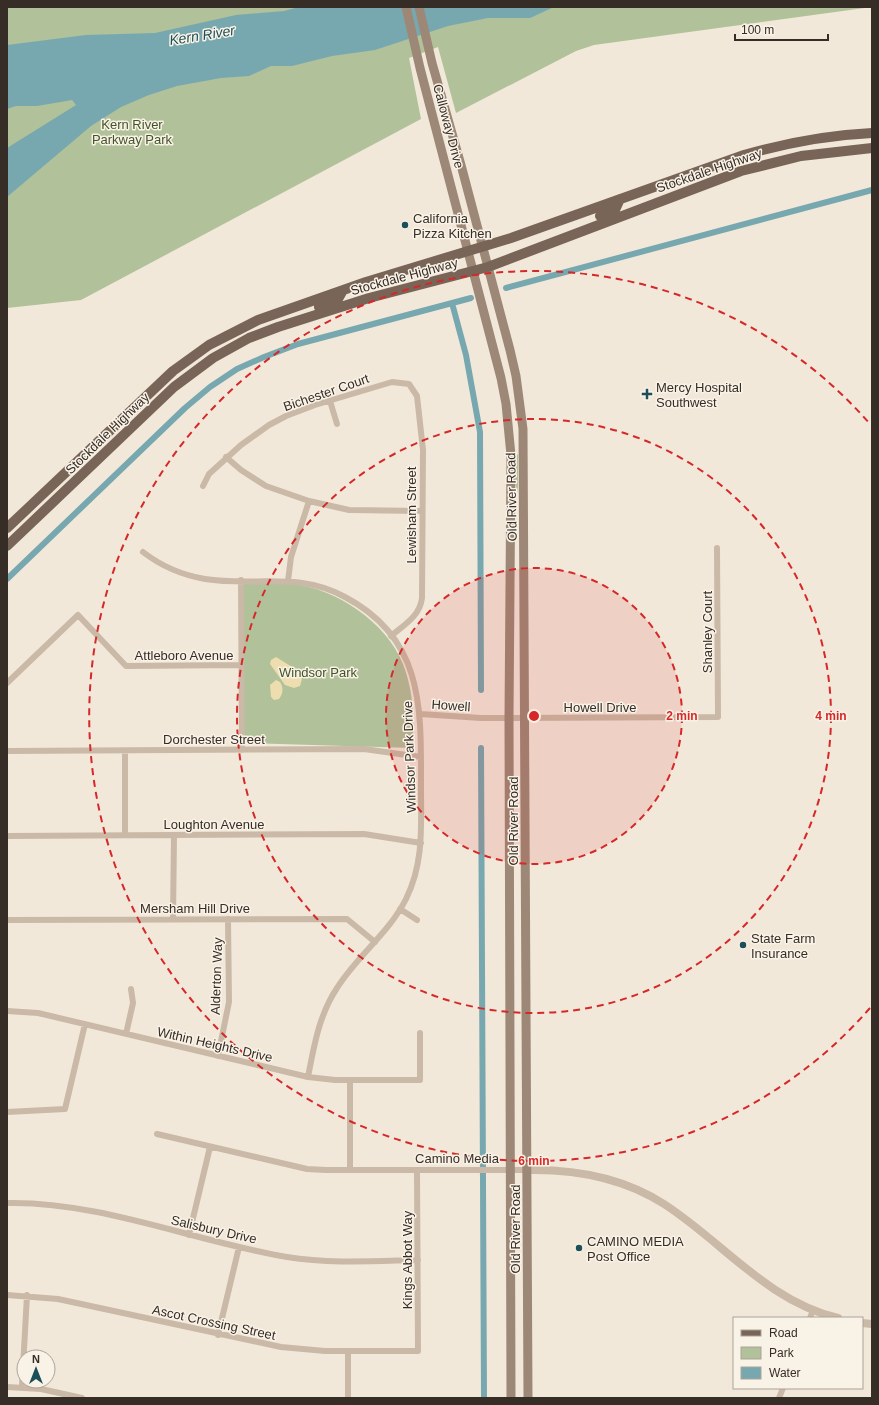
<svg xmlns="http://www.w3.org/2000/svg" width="879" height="1405" font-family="Helvetica,sans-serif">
	<rect width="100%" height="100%" fill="#f2e8da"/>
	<path fill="#b1c19a" d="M7,7H872L594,45L576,51L456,113L438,47L409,58L421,119L81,300L7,308Z
		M517,454L518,455V493L515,483Z
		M244,584C260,584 276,583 292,584C336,588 387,623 403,664C414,692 414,720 413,748L244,743Z"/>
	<path fill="#eeddaf" d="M276,657L297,670L302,679L300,686L294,688L285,685L270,664L271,660Z
		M276,680L280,682C284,688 283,694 279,699L274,700L271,697L270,685Z"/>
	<path fill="#78a8af" d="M299,7H554L530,18H488L448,26L375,50L332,56L292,66H271L249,76L221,78L177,86L149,95L121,107L91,126L7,197V148L76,105L72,100L37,106H16L7,109V45L86,35L155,33L236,15L284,11Z"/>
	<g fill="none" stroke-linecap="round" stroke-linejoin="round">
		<path stroke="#78a8af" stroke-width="6" d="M506,288L872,190
			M452,303L466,355L480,432L481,690
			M7,579L185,408L210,387L237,369L264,357L298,344L471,298
			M481,748L484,1398"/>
		<path stroke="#cab9a6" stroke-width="6" d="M330,401L337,424
			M226,457L241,470L266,486L309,501L349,510L422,511
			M203,486L209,474L241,445L269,425L286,416L315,405L392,382L409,384L417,396L423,450L422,598C420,616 404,625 391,636
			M143,552C161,566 182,575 205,579C255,587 297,571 345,597C425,639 421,710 421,788C421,826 424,863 406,899C389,933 357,956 337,988C319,1015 314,1046 308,1077
			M241,580L242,750
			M288,581L291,557L309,501
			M7,683L78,615L126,666L241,665
			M420,714L481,718L718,717L717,548
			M7,751L364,749L421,757
			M125,751V835
			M7,836L364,834L421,843
			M400,909L417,920
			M173,919L174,835
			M7,920L347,919L375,942
			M7,1011L38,1013L308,1077L335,1080H420V1033
			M126,1034L133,1003L131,989
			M218,1056L229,1002L228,919
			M350,1080V1170
			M7,1112L65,1109L85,1024
			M157,1134L307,1169L326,1170H527
			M7,1203C100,1201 196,1242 287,1257C330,1264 375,1261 418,1260
			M189,1235L210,1147
			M7,1295L58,1299L281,1347L325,1351H418L417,1170
			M810,1318L813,1310
			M218,1335L239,1247
			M348,1351V1398
			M22,1386L27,1295
			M7,1387L41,1389L82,1398
			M779,1398L783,1388"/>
		<path stroke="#cab9a6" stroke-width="8" d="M527,1170C576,1169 622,1177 664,1204C723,1242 767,1301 838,1318
			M862,1323L872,1324"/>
		<path stroke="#9d8877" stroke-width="9" d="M406,7L420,68L501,378L506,404L511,455L509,718L511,1398
			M419,7L432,63L461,165L510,350L516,376L523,429L528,1398"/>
		<path stroke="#786558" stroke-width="10" d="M600,216L615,210L620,199
			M319,307L338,299L343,290
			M7,528L173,371L209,345L258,320L366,282L511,238L744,155C786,143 828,135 872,133
			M7,546L174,387L213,358L249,338L278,327L369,298L488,267L741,171L801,156L872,148"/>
	</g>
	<circle cx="534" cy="716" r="148" fill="#d62828" fill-opacity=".12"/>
	<g fill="none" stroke="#d62828" stroke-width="2" stroke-dasharray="7 5">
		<circle cx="534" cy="716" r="148"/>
		<circle cx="534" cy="716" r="297"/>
		<path d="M870 1008A445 445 0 1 1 870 424"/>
	</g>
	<g fill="#1c4f57" stroke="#f9f2e6" stroke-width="1.5">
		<circle cx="405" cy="225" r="4"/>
		<path d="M645 388h4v4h4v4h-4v4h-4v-4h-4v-4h4z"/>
		<circle cx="743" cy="945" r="4"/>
		<circle cx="579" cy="1248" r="4"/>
	</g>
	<g text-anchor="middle" stroke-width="3" stroke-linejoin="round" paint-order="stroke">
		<g font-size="13" fill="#42542a" stroke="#f9f2e6">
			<text x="132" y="129">Kern River<tspan x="132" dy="15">Parkway Park</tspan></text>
			<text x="318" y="677">Windsor Park</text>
		</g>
		<g font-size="13" fill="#362d27" stroke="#f9f2e6">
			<text transform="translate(449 126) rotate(75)" y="5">Calloway Drive</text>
			<text transform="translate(709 170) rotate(-19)" y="5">Stockdale Highway</text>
			<text transform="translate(404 276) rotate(-15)" y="5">Stockdale Highway</text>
			<text transform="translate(326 392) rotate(-19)" y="5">Bichester Court</text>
			<text transform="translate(107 433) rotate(-44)" y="5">Stockdale Highway</text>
			<text transform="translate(511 497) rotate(-91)" y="5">Old River Road</text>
			<text transform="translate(411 515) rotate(-90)" y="5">Lewisham Street</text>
			<text transform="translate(707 632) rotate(-90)" y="5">Shanley Court</text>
			<text x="184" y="660">Attleboro Avenue</text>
			<text transform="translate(451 705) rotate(4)" y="5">Howell</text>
			<text x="600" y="712">Howell Drive</text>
			<text x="214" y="744">Dorchester Street</text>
			<text transform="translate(409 757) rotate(-92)" y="5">Windsor Park Drive</text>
			<text transform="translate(513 821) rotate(-90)" y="5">Old River Road</text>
			<text x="214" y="829">Loughton Avenue</text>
			<text x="195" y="913">Mersham Hill Drive</text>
			<text transform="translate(216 976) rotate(-88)" y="5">Alderton Way</text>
			<text transform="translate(215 1044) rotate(13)" y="5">Within Heights Drive</text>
			<text x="457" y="1163">Camino Media</text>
			<text transform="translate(214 1229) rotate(13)" y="5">Salisbury Drive</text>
			<text transform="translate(515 1229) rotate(-90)" y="5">Old River Road</text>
			<text transform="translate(407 1260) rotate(-90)" y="5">Kings Abbot Way</text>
			<text transform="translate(214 1322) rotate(12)" y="5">Ascot Crossing Street</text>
		</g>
		<g font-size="13" fill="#362d27" stroke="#f9f2e6" text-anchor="start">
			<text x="413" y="223">California<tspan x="413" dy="15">Pizza Kitchen</tspan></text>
			<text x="656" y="392">Mercy Hospital<tspan x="656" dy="15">Southwest</tspan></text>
			<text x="751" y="943">State Farm<tspan x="751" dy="15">Insurance</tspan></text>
			<text x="587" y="1246">CAMINO MEDIA<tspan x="587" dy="15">Post Office</tspan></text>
		</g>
		<g font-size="14" font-style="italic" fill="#1c4f57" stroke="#f9f2e6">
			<text transform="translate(202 35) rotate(-9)" y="5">Kern River</text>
		</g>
	</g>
	<circle cx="534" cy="716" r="6" fill="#d62828" stroke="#f9f2e6" stroke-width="2"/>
	<g font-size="12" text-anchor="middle" font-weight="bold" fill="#d62828" stroke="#f9f2e6" stroke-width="3" stroke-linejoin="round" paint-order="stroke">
		<text x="682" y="720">2 min</text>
		<text x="831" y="720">4 min</text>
		<text x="534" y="1165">6 min</text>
	</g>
	<rect width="879" height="1405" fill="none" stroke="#362d27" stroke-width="16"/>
	<rect x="733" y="1317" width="130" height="72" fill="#f9f2e6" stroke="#aba39a"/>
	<rect x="741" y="1330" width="20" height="6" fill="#786558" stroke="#aba39a"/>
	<text x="769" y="1337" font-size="12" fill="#362d27">Road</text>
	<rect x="741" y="1347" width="20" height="12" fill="#b1c19a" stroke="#aba39a"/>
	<text x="769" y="1357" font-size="12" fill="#362d27">Park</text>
	<rect x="741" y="1367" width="20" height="12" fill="#78a8af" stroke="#aba39a"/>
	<text x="769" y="1377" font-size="12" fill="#362d27">Water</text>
	<g transform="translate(36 1369)"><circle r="19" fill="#f9f2e6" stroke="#aba39a"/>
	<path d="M0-3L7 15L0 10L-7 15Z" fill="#1c4f57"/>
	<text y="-6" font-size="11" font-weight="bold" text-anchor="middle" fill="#362d27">N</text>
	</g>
	<path d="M735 34v6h93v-6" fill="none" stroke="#362d27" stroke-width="2"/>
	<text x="741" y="34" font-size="12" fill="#362d27" stroke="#f9f2e6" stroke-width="3" paint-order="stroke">100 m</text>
</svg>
